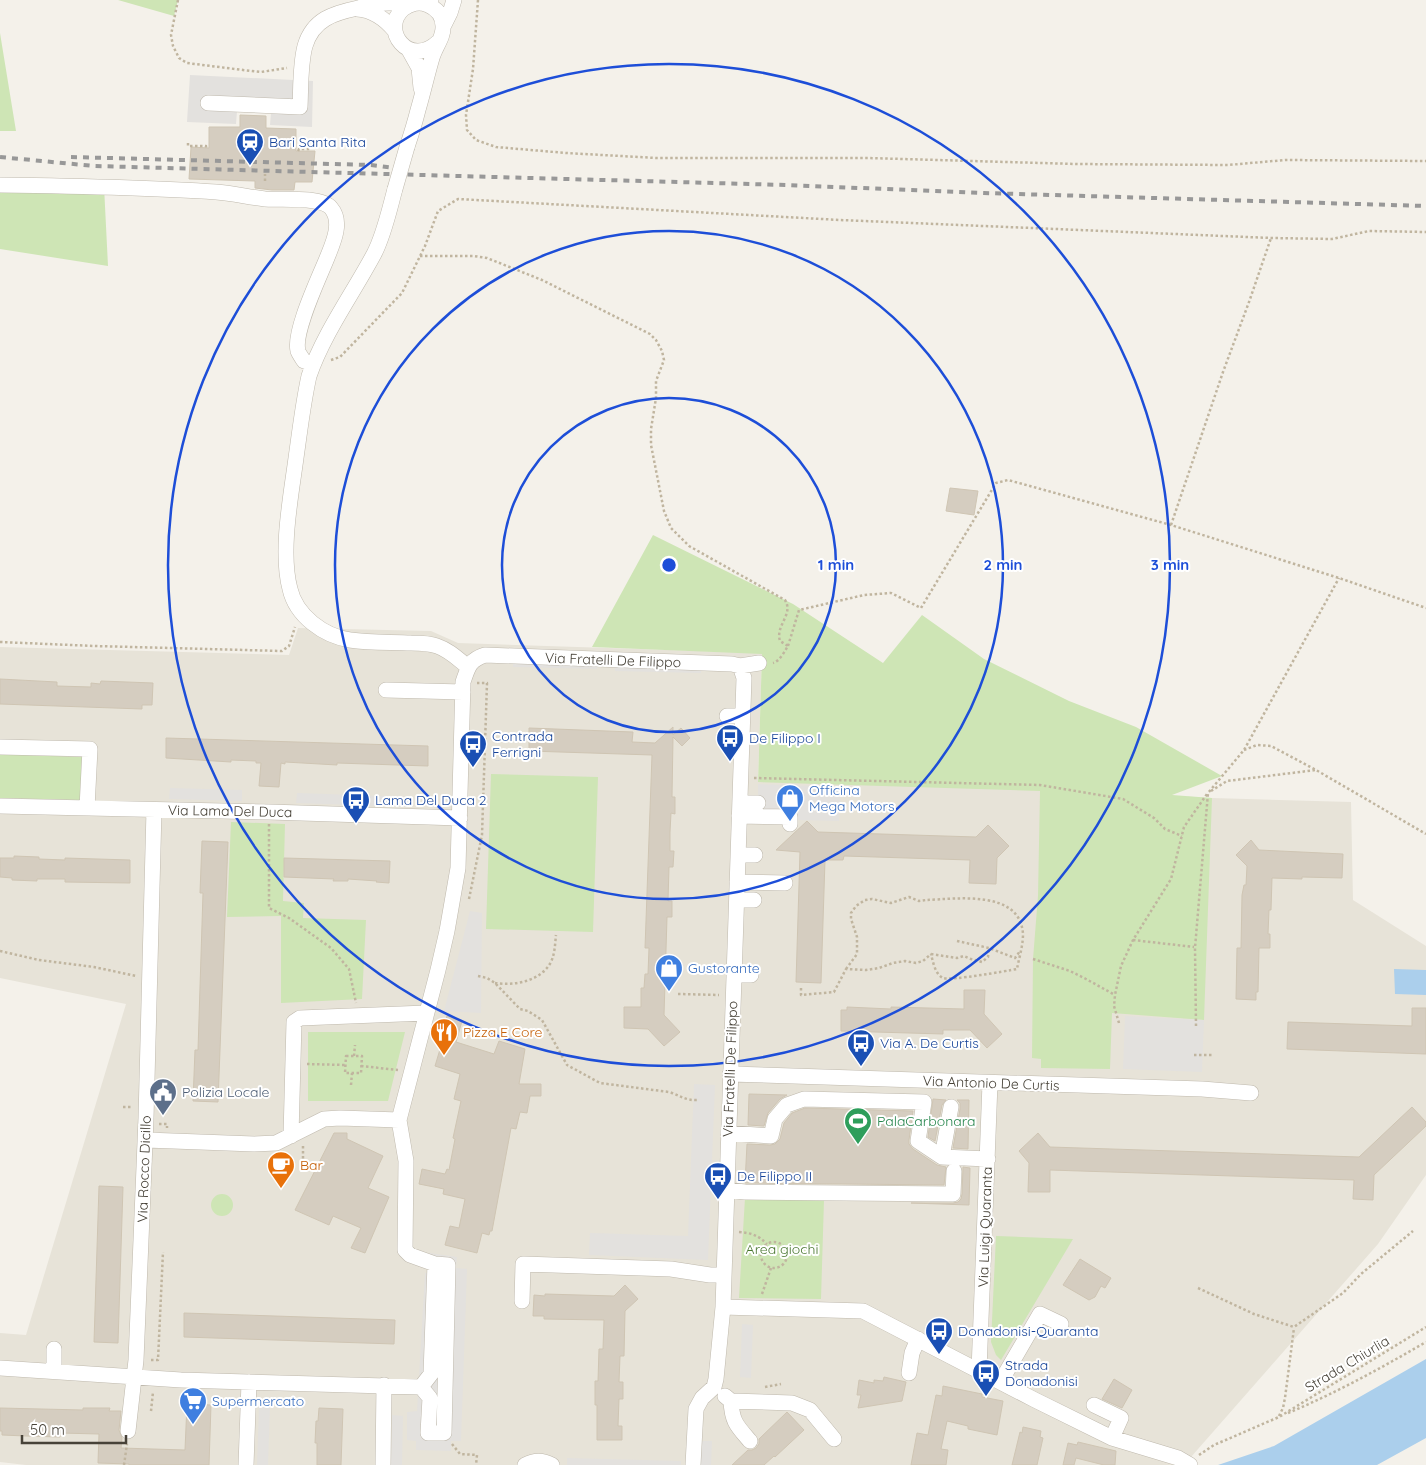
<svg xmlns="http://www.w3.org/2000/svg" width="1426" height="1465" font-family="Quicksand,sans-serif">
	<rect width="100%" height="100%" fill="#f4f1ea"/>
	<path fill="#e7e3d8" d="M298,628L431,631L458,643L762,653L758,781L1042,788L1212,798L1351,802L1353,900L1426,946V1175L1378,1244L1184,1465H26L0,1462V1333L26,1335L126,1004L0,978V647L289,655Z"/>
	<path fill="#cee5b5" d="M118,0H178L174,16Z
		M0,33L16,131H0Z
		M0,182L104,186L108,266L0,249Z
		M653,535L793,604L883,663L922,615L984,659L1069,701L1136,727L1222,776L1172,795L1212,798L1204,1020L1112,1013L1110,1069L1041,1068V1059L1032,1058L1033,959L1038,896L1040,791L758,782L762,654L592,647Z
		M0,754L82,757L81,800L0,798Z
		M491,774L598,777L593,932L486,929Z
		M231,822L285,824L283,901L304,903L303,918L366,920L362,999L281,1003V916L227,917Z
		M308,1032H405L388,1101H308Z
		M211 1205a11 11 0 1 1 22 0a11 11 0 1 1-22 0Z
		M745,1198L824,1200L821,1299L739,1298Z
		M996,1236L1073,1239L1001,1360L996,1355L991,1342Z"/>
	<path fill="#e3e1de" d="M190,75L313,81L312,127L270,125L271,113L237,111L236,124L187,122Z
		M513,663L597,665V669L513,667Z
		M615,666L701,668V673L615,671Z
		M758,784L841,787L839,821L798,820V811L758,810Z
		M170,788L242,790V801L169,799Z
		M297,793L411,797V807L296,803Z
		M470,911L482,913L481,1013L444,1011Z
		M1125,1016L1204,1020L1202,1072L1123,1069Z
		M694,1084L715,1085L708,1260L589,1255L590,1233L688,1236Z
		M430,1253L457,1257L456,1268L467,1269L461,1441H451V1451L416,1450V1441L407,1440V1412L417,1411L425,1273H428Z
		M742,1324L753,1325L751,1378L740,1377Z
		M259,1406H270L268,1465H257Z
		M392,1415L403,1416L402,1465H391Z
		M701,1441H712L711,1465H700Z
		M567,1458L681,1461V1465H567Z"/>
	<path fill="#abcfec" d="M1394,969L1426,970V995L1395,994Z
		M1426,1359V1438L1377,1465H1218L1274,1446Z"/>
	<path fill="#d5cdc0" stroke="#cfc5b3" d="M240,115L266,116V128L296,129V151H315L312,182H295L294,190H272L255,188V181L189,179L191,147L209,148V127H240Z
		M950,488L978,491L974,515L946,511Z
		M0,679L57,682V686L91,687V683L100,684L101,681L153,683L152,705H142V709L0,704Z
		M673,727V735L681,728L690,738L682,746L673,737L672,797H675V814L671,813L670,832V851H674L673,867H669L668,901H672V917H667L664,1015L680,1032L664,1046L648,1029L624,1028V1007H641V988H644L645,974H648L649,948H645L652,755L529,751V728L633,732L632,742L655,743Z
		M166,738L428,746V766L337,763V765L285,762V764L281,763L279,787L259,786L261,763H256V761L231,760V762L166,758Z
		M807,821L818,832L976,837L988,825L1009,846L997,858L996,884L969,883L970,860L844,856L843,860H825L821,983L796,982L800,852L776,850Z
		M1251,840L1259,850L1343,854L1342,878L1302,877V879L1272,878L1271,910H1269L1268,934H1270V948H1259L1258,992H1256V1000L1236,999L1237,948H1241L1242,895L1244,885H1246L1247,866L1236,855Z
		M202,841L228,842L218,1102L193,1101L195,1050H198L203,893H200Z
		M14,856L39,857V859L65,860V858L130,860V883L65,882V879H37V881L12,880V878L0,877V858H14Z
		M284,858L390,861L389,883L376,882L377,881L348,879V881H333L334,879L284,877Z
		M964,990H985L984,1014L1002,1034L987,1048L970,1030H943V1034L841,1031V1010H847V1007L891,1009V1007L964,1009Z
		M1412,1008H1426V1054L1287,1049L1288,1022L1412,1026Z
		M447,1016L462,1021L456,1042L494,1054L499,1041L525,1049L519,1084H541V1096H530L527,1113L520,1112L516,1129L511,1128L492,1231H490L489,1235L482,1233L477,1253L445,1245L450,1226L459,1228L465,1199L443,1194L444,1189L419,1184L422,1169L445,1174L447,1169L449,1170L455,1139L453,1138L461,1101L454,1099L460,1074L435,1066L441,1046L438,1045Z
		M749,1094L787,1095L780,1099L768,1113L764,1126L748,1125Z
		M933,1099L946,1100L942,1105L935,1141L928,1137Z
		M957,1100H969L968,1149L953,1148L960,1109V1103Z
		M1412,1107L1426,1122V1126L1374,1175L1373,1200L1353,1199L1354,1180L1050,1170V1192H1028L1029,1163L1019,1151L1038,1133L1050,1147L1359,1157Z
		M805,1108L913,1111L909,1140V1144L913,1149L937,1165L946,1167L944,1185L745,1183L747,1144L770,1145L775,1144L780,1139L784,1123L792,1113Z
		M334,1133H347V1139L383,1156L368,1188L389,1197L365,1253L351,1248L361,1228L333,1216L329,1225L295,1210Z
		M963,1167L970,1168L969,1205L911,1203H953L958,1202L961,1199L962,1194Z
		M99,1186L123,1187L118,1343L94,1342Z
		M1080,1259L1111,1278L1105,1288L1101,1286L1095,1297L1089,1300L1063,1285Z
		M625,1285L638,1299L625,1311L624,1356H620L619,1382H623V1399H619L618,1426H622V1440H597V1405H595V1381H598L599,1349H603L604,1320L544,1319V1316H533L534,1295L545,1296V1294L614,1296Z
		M184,1313L395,1320L394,1344L184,1337Z
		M884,1377L906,1382L902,1401L858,1408L861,1395H857L859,1380L874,1383V1380L883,1381Z
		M1114,1379L1132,1390L1122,1408L1102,1399Z
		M943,1386L982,1394V1397L1003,1401L997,1435L968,1429V1426L947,1421L941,1449L948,1450L946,1465H911L917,1433L928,1435L936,1395L942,1396Z
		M187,1404L211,1405L209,1465H129V1464L98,1463L99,1434L60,1433V1437L26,1436L2,1435V1431H0V1408L83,1410V1408H110L109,1411H121L119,1430L122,1438L121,1448L185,1450Z
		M319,1408L343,1409L341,1465H317V1443H315L316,1421H318Z
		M787,1412L804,1430L775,1457L774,1456L764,1465H732L748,1450H752L756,1448L759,1444V1439Z
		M1023,1427L1041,1431L1040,1437L1043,1438L1037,1465H1012L1020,1432L1022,1433Z
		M1078,1442L1116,1451L1115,1465H1104L1076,1458L1074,1465H1063L1068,1443L1077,1445Z"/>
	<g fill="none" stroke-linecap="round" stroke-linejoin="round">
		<g stroke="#bfb9ad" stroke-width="16">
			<path id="minor" d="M357,9C373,10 386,20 395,31
				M443,27L450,13L454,0
				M409,50L419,68L421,88
				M208,103L300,107C301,87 300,65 305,46C313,19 334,13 358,8C368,5 378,3 389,3C403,1 416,3 431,0
				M407,147C411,135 415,122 418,110C423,93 427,75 432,58C435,47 444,37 443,26C443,16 437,9 428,5C420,1 410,3 403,9C380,29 409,69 438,42
				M0,185C72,186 144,187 216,192C232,193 248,197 265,199C280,200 321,196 331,208C343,222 333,243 327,258C319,278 293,332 298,351C299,354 302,358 304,361L313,364
				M395,189C389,211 384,235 374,254C352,295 324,333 309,376C303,403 300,430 296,458C291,496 280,552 290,589C296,616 324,636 350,640C370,643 391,642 411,643C419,643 429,643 437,646C449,650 458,659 468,667
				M386,690L463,692
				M727,716H742
				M0,747L90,749L87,808
				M740,803H758
				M0,806L269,812L460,818
				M739,816L790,817V824
				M738,855H755
				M737,882L785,883
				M737,900H754
				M734,975H751
				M730,1074L1202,1089L1251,1093
				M399,1120L406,1161L405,1250L410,1255L435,1264
				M728,1133L771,1136L775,1119L787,1105L804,1099L924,1102L918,1141L942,1157L988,1159
				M291,1136L294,1022L300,1018L426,1013
				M146,1140L254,1144L276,1143L324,1119L340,1118L399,1120L438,970L447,931L458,868L463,682C468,668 469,660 485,655L732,664L740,666L759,663
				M942,1157L951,1107
				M727,1190L745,1192L953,1194L954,1171
				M435,1264L448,1265L444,1433H428L430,1398L421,1387L431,1374Z
				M522,1301L523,1264L671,1269L710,1275H724
				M723,1307L863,1311L1035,1400L1112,1438L1178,1458L1190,1465
				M0,1368L181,1380L421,1387
				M54,1371V1349
				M979,1371L990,1083
				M909,1373L912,1353L918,1339
				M1001,1381L1040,1314L1061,1324
				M725,1396L731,1401C732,1422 737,1426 750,1441
				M731,1401L792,1403L810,1410L834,1439
				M1094,1405L1121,1418L1112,1438
				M128,1431L136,1360L141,1240L146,1118L154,810
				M246,1465L249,1382
				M383,1465L384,1385
				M525,1465C534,1460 543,1460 552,1465
				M693,1465L696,1409L702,1398L714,1387L716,1379L723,1307L744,678L740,666"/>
		</g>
		<path stroke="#c0b59f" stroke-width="2.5" stroke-dasharray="2.5 2.5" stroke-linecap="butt" d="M178,0L171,35L173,46L179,58L187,63L243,70L261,72L287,68
			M478,0L473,69L466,115L467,130L476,140L496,147L566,153L657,158H868L1076,164L1228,165L1285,160L1426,161
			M188,143V146H206V148
			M298,151L299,149H310V142
			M265,181V174
			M420,256H474L487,258L542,280L650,334L656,340L662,351L664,360L656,381V398L651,429V445L664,511L671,528L689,546L785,600C794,615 775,625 780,641L788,646C784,652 780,661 773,663
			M331,360L340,357L402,293L425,246L438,211L458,199L840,220L1271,238L1332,239L1369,231L1426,232
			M1171,525L1223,372L1249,302L1271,238
			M0,642L95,646L282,651L289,646L295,627
			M788,646L799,610L864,595L891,593L921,608L996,483L1008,480L1171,525L1339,578L1426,608
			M1244,750L1257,745L1271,746L1316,770L1426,834
			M754,778L1040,785L1123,799L1154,818L1165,829L1182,836
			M1211,791L1227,781L1316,770
			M269,824V908L289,918L331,948L349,969L356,1003
			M469,899L482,835L487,683H477
			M1133,940L1194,947
			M957,941L989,948L1015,958L1020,951
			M0,951L39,960L94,967L136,976
			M931,954L957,958L964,956L971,959L982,962L988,957L989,948
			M1033,959L1070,971L1086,979L1115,995
			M846,969L857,954V937L851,919V913L856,906L865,900L872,899L891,903L909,897L919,901L926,900C957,899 1020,889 1023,934C1023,946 1019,958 1017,969C1006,971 951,981 943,978C935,974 933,962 931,954
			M478,976L487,978L495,983L520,1009L528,1011L542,1020L567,1065L600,1083L669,1092C679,1095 686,1101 698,1100
			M495,983C515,986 541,981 551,962C555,953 555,944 556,935
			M801,988V995L834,992L846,969L866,970L879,968L893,963L905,961L916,963L923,961L931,954
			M678,994L719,995
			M1119,1023L1114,1006L1115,995L1121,966L1133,940L1171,879L1184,827L1207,794
			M1196,1026L1195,948L1208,793L1244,750L1339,578
			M1194,1055H1214
			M346,1056H362L361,1073H345Z
			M354,1056L355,1045
			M307,1064L345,1065
			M361,1066L398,1070
			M351,1085L352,1073
			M123,1107H132
			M159,1124H167V1128
			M303,1146V1165
			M739,1232C751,1233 758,1235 767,1244
			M761 1255a13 13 0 1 1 26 0a13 13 0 1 1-26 0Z
			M1198,1288L1254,1314L1294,1327L1343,1293L1361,1274L1413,1231
			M762,1294L771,1268
			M151,1360H158L163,1252
			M765,1387L781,1384
			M151,1411L153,1392
			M1288,1413C1336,1393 1381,1368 1426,1342
			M1279,1416L1283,1408L1285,1398L1294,1328
			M452,1444L460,1454L477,1455L476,1465
			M1199,1455L1214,1445L1279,1417L1426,1327
			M124,1465L127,1444"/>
		<use href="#minor" stroke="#fff" stroke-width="15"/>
		<path stroke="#989898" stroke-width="4" stroke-dasharray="6 6" stroke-linecap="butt" d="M0,157L94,166L786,185L984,193L1426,206
			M71,157L371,165L394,168"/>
		<g stroke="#bfb9ad" stroke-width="16" stroke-linecap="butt">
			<path id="minor-bridge" d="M395,189L407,147"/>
		</g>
		<use href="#minor-bridge" stroke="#fff" stroke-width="15"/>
	</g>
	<g fill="none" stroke="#1d4ed8" stroke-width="2.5">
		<circle cx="669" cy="565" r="167"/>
		<circle cx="669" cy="565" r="334"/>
		<circle cx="669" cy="565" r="501"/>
	</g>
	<defs>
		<g id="station-pin" transform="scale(1.4375)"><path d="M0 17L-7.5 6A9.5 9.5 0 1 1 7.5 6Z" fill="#1a4fb4" stroke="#fff"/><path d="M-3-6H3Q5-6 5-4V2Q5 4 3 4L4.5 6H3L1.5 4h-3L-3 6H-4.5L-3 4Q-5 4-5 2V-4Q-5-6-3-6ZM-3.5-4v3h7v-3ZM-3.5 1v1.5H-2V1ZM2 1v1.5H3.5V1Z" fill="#fff"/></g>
		<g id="bus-pin" transform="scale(1.4375)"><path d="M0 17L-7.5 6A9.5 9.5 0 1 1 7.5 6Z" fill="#1a4fb4" stroke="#fff"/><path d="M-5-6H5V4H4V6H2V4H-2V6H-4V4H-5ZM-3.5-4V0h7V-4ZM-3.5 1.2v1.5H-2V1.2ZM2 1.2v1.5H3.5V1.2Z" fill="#fff"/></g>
		<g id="shop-pin" transform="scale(1.4375)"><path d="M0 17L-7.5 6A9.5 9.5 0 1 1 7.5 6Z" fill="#3f7fe0" stroke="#fff"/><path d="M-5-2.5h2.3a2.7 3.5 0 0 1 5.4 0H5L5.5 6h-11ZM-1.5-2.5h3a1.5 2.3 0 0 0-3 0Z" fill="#fff"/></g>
		<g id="restaurant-pin" transform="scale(1.4375)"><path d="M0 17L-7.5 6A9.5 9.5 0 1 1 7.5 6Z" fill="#e8710a" stroke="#fff"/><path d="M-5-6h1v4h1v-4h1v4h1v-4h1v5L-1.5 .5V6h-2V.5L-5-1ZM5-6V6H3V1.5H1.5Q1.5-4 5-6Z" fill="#fff"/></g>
		<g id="civic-pin" transform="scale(1.4375)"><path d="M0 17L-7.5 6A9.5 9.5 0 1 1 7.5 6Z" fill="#5c6f8a" stroke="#fff"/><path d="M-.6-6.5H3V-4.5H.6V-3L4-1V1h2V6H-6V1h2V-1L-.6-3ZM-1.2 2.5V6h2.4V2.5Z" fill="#fff"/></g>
		<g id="stadium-pin" transform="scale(1.4375)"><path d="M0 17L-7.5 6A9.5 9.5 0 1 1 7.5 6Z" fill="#2e9e5b" stroke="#fff"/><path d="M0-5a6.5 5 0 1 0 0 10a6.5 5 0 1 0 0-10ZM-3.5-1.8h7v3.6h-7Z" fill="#fff"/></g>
		<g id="cafe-pin" transform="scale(1.4375)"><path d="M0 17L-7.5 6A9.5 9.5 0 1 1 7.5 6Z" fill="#e8710a" stroke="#fff"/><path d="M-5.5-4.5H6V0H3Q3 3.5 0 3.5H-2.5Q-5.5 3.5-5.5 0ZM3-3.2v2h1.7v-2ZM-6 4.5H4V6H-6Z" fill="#fff"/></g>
		<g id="supermarket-pin" transform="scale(1.4375)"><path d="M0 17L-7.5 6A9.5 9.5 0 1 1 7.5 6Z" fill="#3f7fe0" stroke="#fff"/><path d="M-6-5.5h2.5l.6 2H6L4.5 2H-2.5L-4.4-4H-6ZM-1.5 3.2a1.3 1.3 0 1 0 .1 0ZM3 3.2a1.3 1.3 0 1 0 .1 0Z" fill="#fff"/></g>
	</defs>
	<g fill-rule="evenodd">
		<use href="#station-pin" x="250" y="142"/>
		<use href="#bus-pin" x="730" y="738"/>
		<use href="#bus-pin" x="473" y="744"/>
		<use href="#shop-pin" x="790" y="798"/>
		<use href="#bus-pin" x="356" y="800"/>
		<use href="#shop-pin" x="669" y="968"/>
		<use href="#restaurant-pin" x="444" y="1032"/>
		<use href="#bus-pin" x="861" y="1043"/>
		<use href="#civic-pin" x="163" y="1092"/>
		<use href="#stadium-pin" x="858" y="1121"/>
		<use href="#cafe-pin" x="281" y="1165"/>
		<use href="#bus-pin" x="718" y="1176"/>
		<use href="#bus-pin" x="939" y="1331"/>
		<use href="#bus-pin" x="986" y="1373"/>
		<use href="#supermarket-pin" x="193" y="1401"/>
	</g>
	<g text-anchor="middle" stroke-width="4" stroke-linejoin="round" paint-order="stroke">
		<g font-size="14" fill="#164399" stroke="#fff" text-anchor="start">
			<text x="269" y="147">Bari Santa Rita</text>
			<text x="492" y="741">Contrada<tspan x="492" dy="16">Ferrigni</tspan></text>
			<text x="749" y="743">De Filippo I</text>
			<text x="375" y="805">Lama Del Duca 2</text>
			<text x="880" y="1048">Via A. De Curtis</text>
			<text x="737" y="1181">De Filippo II</text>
			<text x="958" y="1336">Donadonisi-Quaranta</text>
			<text x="1005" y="1370">Strada<tspan x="1005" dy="16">Donadonisi</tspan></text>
		</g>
		<g font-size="14" fill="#474238" stroke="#fff">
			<text transform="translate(613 660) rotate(2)" y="5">Via Fratelli De Filippo</text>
			<text transform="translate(230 811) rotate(1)" y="5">Via Lama Del Duca</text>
			<text transform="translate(730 1069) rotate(-88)" y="5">Via Fratelli De Filippo</text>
			<text transform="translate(991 1083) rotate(2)" y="5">Via Antonio De Curtis</text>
			<text transform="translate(144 1169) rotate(-88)" y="5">Via Rocco Dicillo</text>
			<text transform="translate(985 1227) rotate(-88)" y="5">Via Luigi Quaranta</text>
			<text transform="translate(1347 1364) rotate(-31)" y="5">Strada Chiurlia</text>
		</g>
		<g font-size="14" fill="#366cbe" stroke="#fff" text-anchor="start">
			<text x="809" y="795">Officina<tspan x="809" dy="16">Mega Motors</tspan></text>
			<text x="688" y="973">Gustorante</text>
			<text x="212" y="1406">Supermercato</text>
		</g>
		<g font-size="14" fill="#c56008" stroke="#fff" text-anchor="start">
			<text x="463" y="1037">Pizza E Core</text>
			<text x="300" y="1170">Bar</text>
		</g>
		<g font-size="14" fill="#4e5e75" stroke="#fff" text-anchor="start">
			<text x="182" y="1097">Polizia Locale</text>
		</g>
		<g font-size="14" fill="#27864d" stroke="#fff" text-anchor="start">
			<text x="877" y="1126">PalaCarbonara</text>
		</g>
		<g font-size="14" fill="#48762f" stroke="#fff">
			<text x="782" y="1254">Area giochi</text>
		</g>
	</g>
	<circle cx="669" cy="565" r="8" fill="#1d4ed8" stroke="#fff" stroke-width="2.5"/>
	<g font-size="15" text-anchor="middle" font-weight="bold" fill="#1d4ed8" stroke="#fff" stroke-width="4" stroke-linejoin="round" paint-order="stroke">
		<text x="836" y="570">1 min</text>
		<text x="1003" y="570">2 min</text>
		<text x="1170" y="570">3 min</text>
	</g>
	<path d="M22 1435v8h104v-8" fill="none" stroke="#474238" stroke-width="2.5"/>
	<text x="30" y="1435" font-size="15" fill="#474238" stroke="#ffffff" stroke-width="4" paint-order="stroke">50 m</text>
</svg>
